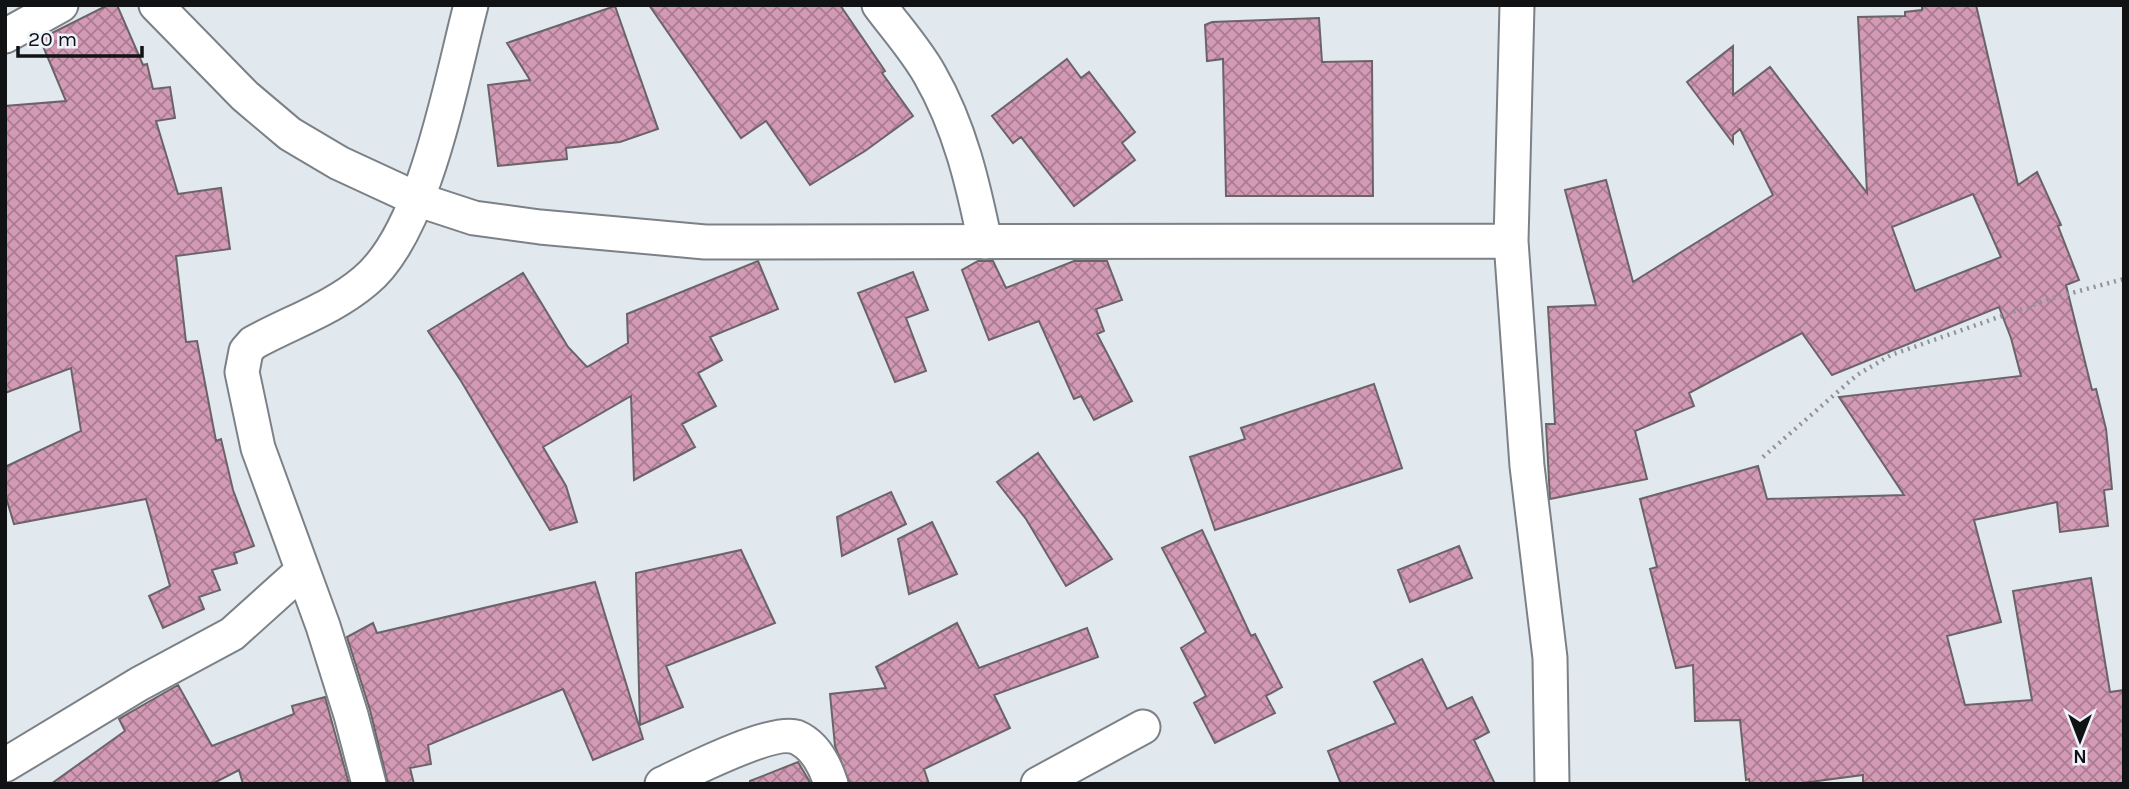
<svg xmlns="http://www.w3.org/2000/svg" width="2129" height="789" font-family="Karla,sans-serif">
	<defs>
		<pattern id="building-cross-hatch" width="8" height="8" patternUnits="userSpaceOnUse" patternTransform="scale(1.75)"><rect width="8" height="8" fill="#d39ab5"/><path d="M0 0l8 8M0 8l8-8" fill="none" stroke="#aa7c92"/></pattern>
	</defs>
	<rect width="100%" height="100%" fill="#e1e8ee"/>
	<path fill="url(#building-cross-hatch)" stroke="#6b6467" stroke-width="2" fill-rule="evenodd" d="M108,5H117L143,65L147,64L153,89L170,87L175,118L156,121L178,194L221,188L230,249L176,256L186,342L197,341L216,441L221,439L233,490L254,546L234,553L237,563L212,570L220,590L199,597L204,609L163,628L149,596L170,586L146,499L14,524L5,494V467L81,431L71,368L5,393V106L66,101L40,39Z
		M649,5H840L885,71L882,73L913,116L865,151L810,185L766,121L741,138Z
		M1976,5L2018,185L2037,172L2061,225L2058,226L2079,280L2066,285L2092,390L2096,389L2106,429L2112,489L2104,490L2108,526L2060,532L2057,502L1974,520L2001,622L1947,636L1965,705L2032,700L2013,591L2091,578L2110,692L2124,690V784H1863V775L1795,784H1750L1749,779L1746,780L1740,720L1695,721L1693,665L1676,668L1650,569L1657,567L1640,499L1758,466L1767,499L1904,495L1839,397L2021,376L2011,338L1999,307L1832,375L1802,333L1689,393L1694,406L1635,431L1647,479L1550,499L1546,424H1555L1548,307L1596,305L1565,190L1606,180L1633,282L1773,195L1740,129L1733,135V143L1687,82L1733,46V95L1770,67L1867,193L1858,17L1905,16V12L1922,10V6ZM1973,194L2001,257L1915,291L1892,227Z
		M615,6L658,129L620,142L566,148L567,159L498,166L488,85L530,80L507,43Z
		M1319,18L1322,62L1372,61L1373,196H1226L1223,59L1207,61L1205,25L1212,22Z
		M1067,59L1081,78L1089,72L1135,132L1122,143L1135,160L1074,206L1021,137L1013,143L992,116Z
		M758,261L778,309L710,337L722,360L698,373L716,406L682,424L695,447L634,480L631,396L543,447L566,486L577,522L550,530L461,381L428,331L523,273L568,347L587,367L628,343L627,314Z
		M978,261H993L1006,288L1074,261H1107L1122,300L1096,309L1104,331L1097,334L1132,401L1094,420L1081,396L1074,399L1039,321L989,340L962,270Z
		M913,272L928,310L906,318L926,371L895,382L858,293Z
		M1374,384L1402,468L1215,530L1190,457L1245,439L1241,428Z
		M1038,453L1112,559L1066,586L1026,519L997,482Z
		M891,492L906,524L842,556L837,517Z
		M932,522L957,574L909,594L898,539Z
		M1202,530L1251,636L1255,634L1282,687L1266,696L1275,713L1215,743L1194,703L1206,696L1181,648L1206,632L1162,548Z
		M1459,546L1472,578L1410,602L1398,570Z
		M741,550L775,623L666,666L683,707L640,725L636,573Z
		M595,582L643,739L593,760L563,689L428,745L431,764L410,768L414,784H388L370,710L347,637L373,623L377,633Z
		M957,623L979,668L1087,628L1098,657L994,695L1010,728L924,769L929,784H850L835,746L830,694L886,688L876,667Z
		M1422,659L1447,709L1472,697L1489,732L1474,740L1495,784H1341L1328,751L1396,723L1374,682Z
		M178,685L212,746L294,714L292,706L325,697L349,784H243L239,770L212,784H51L125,731L119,719Z
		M798,762L811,784H750V781Z"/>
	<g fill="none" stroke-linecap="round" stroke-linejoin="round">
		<g stroke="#7b8187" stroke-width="37">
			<path id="street" d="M156,5L245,96L290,134L339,163L419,200L474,218L540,227L705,242L1511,241
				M879,5C896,28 916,50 930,75C960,127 973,184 985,242
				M1517,5L1511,241L1527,466L1550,658L1552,784
				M5,36L61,5
				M5,765L139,684L232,634L302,571
				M369,784L351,715L323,626L258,448L242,372L246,351L253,343C291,322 332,309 365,281C425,232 451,81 471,5
				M662,784C687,772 772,729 796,737C815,745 825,765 831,784
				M1038,784L1143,727"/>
		</g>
		<path stroke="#8e9398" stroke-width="4.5" stroke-dasharray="2 5" stroke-linecap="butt" d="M1763,457L1857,375L1891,355L2053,298L2124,279"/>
		<use href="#street" stroke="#fff" stroke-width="33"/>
	</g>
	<rect width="2129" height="789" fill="none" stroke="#101214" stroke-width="14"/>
	<g transform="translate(2080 740) rotate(180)" stroke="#eff5fb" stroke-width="5" paint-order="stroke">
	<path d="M0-5L12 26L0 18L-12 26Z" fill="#101214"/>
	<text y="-10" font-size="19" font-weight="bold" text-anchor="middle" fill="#101214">N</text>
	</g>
	<path d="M18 46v10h124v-10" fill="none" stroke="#101214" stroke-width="3.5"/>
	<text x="28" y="46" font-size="21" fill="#101214" stroke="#eff5fb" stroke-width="5" paint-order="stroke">20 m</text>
</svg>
